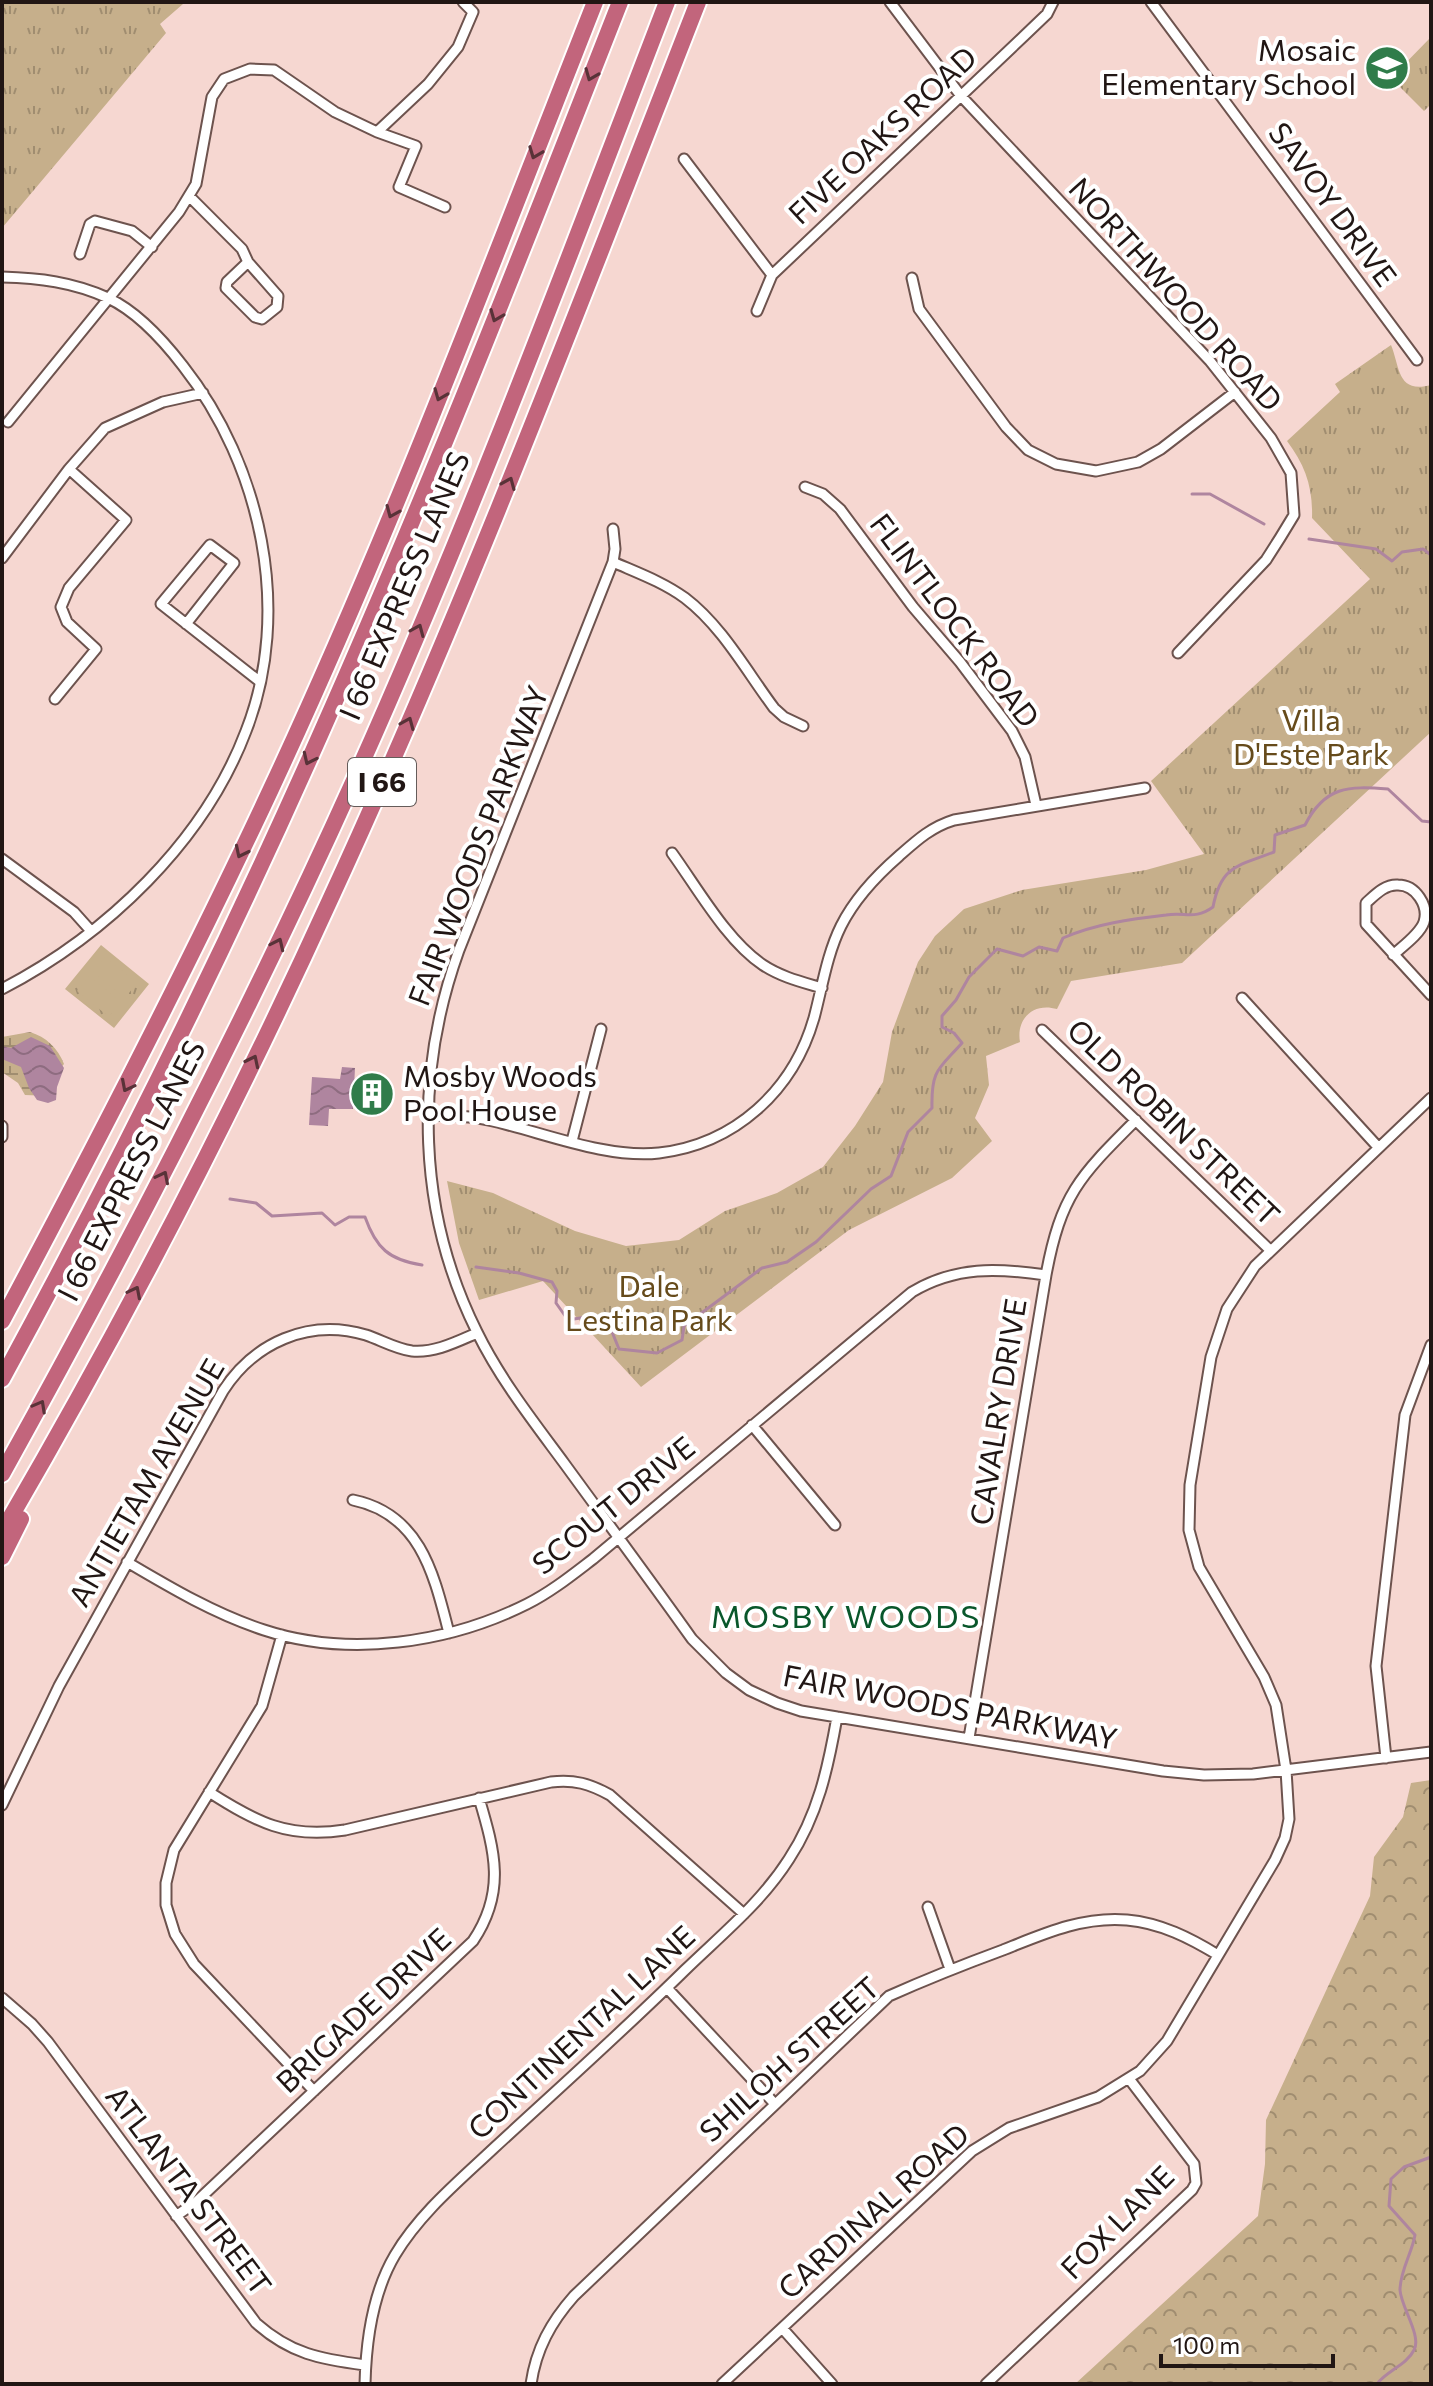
<svg xmlns="http://www.w3.org/2000/svg" width="1433" height="2386" font-family="Commissioner,sans-serif">
	<defs>
		<pattern id="forest-crowns" width="20" height="18" patternUnits="userSpaceOnUse" patternTransform="scale(2)"><rect width="20" height="18" fill="#c6af8b"/><path d="M2 6a3 3 0 1 1 6 0M12 15a3 3 0 1 1 6 0" fill="none" stroke="#a08d70"/></pattern>
		<pattern id="wetland-marsh" width="20" height="14" patternUnits="userSpaceOnUse" patternTransform="scale(2)"><rect width="20" height="14" fill="#c6af8b"/><path d="M1 5h8M5 5V1M11 12h8M15 12V8" fill="none" stroke="#a08d70"/></pattern>
		<pattern id="park-tufts" width="24" height="20" patternUnits="userSpaceOnUse" patternTransform="scale(2)"><rect width="24" height="20" fill="#c6af8b"/><path d="M3 7l-1-3M5 7V3M7 7l1-3M15 17l-1-3M17 17v-4M19 17l1-3" fill="none" stroke="#a08d70"/></pattern>
		<pattern id="water-waves" width="16" height="10" patternUnits="userSpaceOnUse" patternTransform="scale(2)"><rect width="16" height="10" fill="#af859f"/><path d="M0 5q4-4 8 0t8 0" fill="none" stroke="#8e6c80"/></pattern>
	</defs>
	<rect width="100%" height="100%" fill="#f6d7d1"/>
	<path fill="url(#forest-crowns)" d="M1431,1780V2384H1075L1258,2216L1265,2164L1266,2120L1370,1896L1374,1857L1403,1817L1411,1783Z"/>
	<path fill="url(#wetland-marsh)" d="M30,1032C46,1037 58,1048 64,1064L55,1074L51,1096L25,1095L18,1083L2,1072V1037Z"/>
	<path fill="url(#park-tufts)" d="M2,2H181L183,4L160,24L166,33L2,228Z
		M1430,38L1431,104L1424,111L1391,78Z
		M1391,345C1400,367 1397,394 1431,385V732L1182,963L1071,981L1057,1009C1033,1002 1016,1019 1020,1042L986,1056L989,1085L975,1118L992,1141L952,1178L849,1230L641,1387L543,1281L479,1300L459,1243L447,1181L493,1193L575,1231L626,1246L679,1240L725,1211L777,1193L823,1167L855,1126L883,1082L892,1032L918,962L935,936L964,909L1022,890L1146,870L1204,854L1151,781L1370,579L1312,518C1313,487 1305,465 1287,441L1340,392L1335,384Z
		M101,945L149,984L114,1028L65,989Z"/>
	<path fill="#c6af8b" d="M105,957L137,983L125,998L93,972Z
		M89,976L121,1002L109,1017L77,991Z"/>
	<path fill="url(#water-waves)" d="M31,1037L50,1046L64,1068L57,1087L56,1100L48,1103L37,1100L29,1088L21,1067L2,1059V1046L11,1048Z
		M342,1067L355,1068L353,1109H329L328,1126L309,1125L312,1077L340,1079Z"/>
	<g fill="none" stroke-linecap="round" stroke-linejoin="round">
		<path stroke="#af859f" stroke-width="3" d="M1192,494H1210L1264,524
			M1309,539L1376,549L1392,561L1402,552L1423,549L1431,555
			M230,1199L256,1203L272,1216L322,1213L335,1225L349,1217H365C376,1248 389,1260 422,1265
			M476,1267L519,1273L552,1282L557,1291L556,1303L568,1320L586,1317L608,1322L619,1349L657,1353L682,1340L684,1326L762,1268L787,1262L816,1242L871,1189L891,1176L908,1132L932,1108C931,1069 939,1069 962,1043L954,1033L942,1027V1016L956,1000L969,977L997,949L1023,956L1039,947L1057,951L1063,938C1095,924 1131,919 1166,915C1186,912 1195,920 1213,907C1221,865 1238,866 1274,852L1275,835L1305,825C1325,786 1348,786 1388,789L1422,821L1431,822
			M1377,2384C1386,2371 1407,2365 1414,2350C1422,2336 1401,2307 1400,2290C1400,2271 1412,2253 1415,2235L1389,2206L1391,2179L1404,2167L1431,2157"/>
		<g stroke="#6d534e" stroke-width="13">
			<path id="street" d="M890,2L961,96L1210,361L1271,438L1291,473L1294,515L1280,538L1266,560L1178,653
				M1151,2L1417,360
				M377,132L416,146L399,187L445,207
				M684,159L772,275
				M189,196L242,249L248,262L278,296L277,307L262,319L255,317L226,288L227,282L248,262
				M80,254L90,224L95,221L132,231L152,247
				M2,277C39,278 73,282 108,298C138,312 163,340 183,366C261,465 293,611 246,731C204,842 106,935 2,989
				M912,278L919,309L1006,427L1028,450L1056,464L1096,471L1138,462L1161,449L1235,392
				M757,311L772,275L1024,36L1047,14L1053,2
				M8,422L179,212L196,184L212,97L224,79L250,69L274,70L335,112L377,132L428,84L458,47L473,12L463,2
				M805,487L823,494L840,509L913,607L960,662L1012,731L1025,757L1036,805
				M613,529L615,549L613,562L459,950C414,1075 417,1212 477,1332C500,1379 533,1421 564,1463C607,1522 650,1580 692,1639L726,1673L749,1690L777,1703L801,1711L1163,1771L1204,1775L1253,1774L1431,1752
				M2,558L69,469L105,428L163,402L203,393
				M613,562C638,573 663,582 685,598C722,626 747,672 774,708L784,717L803,726
				M186,624L234,563L210,545L161,604L259,681
				M55,699L96,649L67,622L61,607L69,588L126,520L69,469
				M672,853C698,889 727,941 763,965C781,977 802,982 822,988
				M2,859L74,912L91,931
				M1393,955C1403,946 1420,934 1424,922C1429,906 1416,885 1398,885C1385,884 1375,895 1366,903V924L1431,995
				M1242,998L1378,1147
				M1042,1030L1270,1250
				M427,1115C447,1116 468,1115 488,1120C540,1131 605,1159 659,1153C735,1144 793,1091 814,1018C822,988 827,954 841,926C855,898 876,876 899,856C916,841 931,827 954,820L1145,788
				M2,1126V1137
				M572,1141L601,1029
				M752,1425L835,1525
				M353,1500C421,1514 434,1575 449,1633
				M127,1562C171,1588 215,1614 264,1630C349,1658 449,1643 527,1604C551,1592 572,1575 593,1559L912,1292C956,1266 997,1268 1046,1275
				M282,1635L262,1706L174,1850L166,1883V1905L175,1934L194,1964L314,2091
				M969,1738L1046,1275C1061,1194 1080,1176 1136,1120
				M1386,1758L1376,1666L1405,1415L1431,1345
				M209,1792C256,1822 288,1839 345,1830L551,1782C574,1779 590,1784 610,1795L744,1914
				M2,1805L59,1686L223,1391C254,1343 308,1318 366,1335C381,1340 396,1349 412,1351C435,1353 456,1342 477,1333
				M928,1907L950,1969
				M667,1988L775,2104
				M2,1998L32,2024L48,2042L256,2323C291,2354 320,2359 365,2365
				M176,2216L196,2202L473,1941C506,1892 495,1852 479,1798
				M782,2328L832,2384
				M365,2384C366,2342 373,2292 395,2255C420,2213 459,2181 494,2148C558,2089 623,2031 685,1970C721,1935 761,1903 789,1859C818,1815 828,1768 837,1717
				M531,2384C536,2349 551,2322 574,2296L889,1996C927,1979 965,1964 1003,1950C1043,1934 1083,1916 1127,1920C1161,1923 1190,1938 1218,1955
				M722,2384L972,2151L1009,2128L1098,2097L1140,2071L1167,2041L1275,1860L1285,1838L1289,1819L1286,1770L1276,1705L1264,1677L1199,1567L1189,1530L1190,1485L1211,1357L1227,1309L1255,1266L1431,1098
				M986,2384L1192,2190L1196,2183L1194,2164L1130,2080"/>
		</g>
		<g stroke="#fff" stroke-width="20">
			<path id="highway" d="M2,1321C96,1145 187,969 271,789C391,532 491,266 595,2
				M2,1379C117,1168 224,952 321,733C428,492 524,247 620,2
				M2,1474C128,1247 248,1016 355,778C469,524 567,262 667,2
				M2,1532C121,1328 231,1117 329,902C465,607 580,304 698,2
				M2,1557L21,1519"/>
		</g>
		<use href="#street" stroke="#fff" stroke-width="9"/>
		<use href="#highway" stroke="#c2657c" stroke-width="16"/>
	</g>
	<defs><path id="oneway-chevron" d="M-2-3.5L2.5 0L-2 3.5" fill="none" stroke-width="1.6" stroke-linecap="round" stroke-linejoin="round" transform="scale(2)"/></defs>
	<g stroke="#593238">
		<use href="#oneway-chevron" transform="translate(591 75) rotate(112)"/>
		<use href="#oneway-chevron" transform="translate(535 153) rotate(111)"/>
		<use href="#oneway-chevron" transform="translate(496 316) rotate(112)"/>
		<use href="#oneway-chevron" transform="translate(440 395) rotate(112)"/>
		<use href="#oneway-chevron" transform="translate(509 483) rotate(-67)"/>
		<use href="#oneway-chevron" transform="translate(392 512) rotate(113)"/>
		<use href="#oneway-chevron" transform="translate(418 630) rotate(-67)"/>
		<use href="#oneway-chevron" transform="translate(408 723) rotate(-67)"/>
		<use href="#oneway-chevron" transform="translate(309 759) rotate(115)"/>
		<use href="#oneway-chevron" transform="translate(241 852) rotate(116)"/>
		<use href="#oneway-chevron" transform="translate(278 944) rotate(-65)"/>
		<use href="#oneway-chevron" transform="translate(253 1061) rotate(-64)"/>
		<use href="#oneway-chevron" transform="translate(127 1086) rotate(117)"/>
		<use href="#oneway-chevron" transform="translate(163 1177) rotate(-63)"/>
		<use href="#oneway-chevron" transform="translate(135 1292) rotate(-63)"/>
		<use href="#oneway-chevron" transform="translate(40 1406) rotate(-61)"/>
	</g>
	<defs>
		<g id="school-disc" transform="scale(2.3)"><circle r="9.5" fill="#307c4a" stroke="#fff"/><path d="M0-5L7-2L0 1L-7-2ZM-4 1L0 2.5L4 1V4Q0 6-4 4Z" fill="#fff"/></g>
		<g id="building-disc" transform="scale(2.3)"><circle r="9.5" fill="#307c4a" stroke="#fff"/><path d="M-4-6H4V6H1V3H-1V6H-4ZM-2.5-4.3h1.7v1.8h-1.7ZM.8-4.3h1.7v1.8H.8ZM-2.5-1h1.7V.8h-1.7ZM.8-1h1.7V.8H.8Z" fill="#fff"/></g>
	</defs>
	<g fill-rule="evenodd">
		<use href="#school-disc" x="1387" y="68"/>
		<use href="#building-disc" x="372" y="1094"/>
	</g>
	<g text-anchor="middle" stroke-width="8" stroke-linejoin="round" paint-order="stroke">
		<rect fill="#fff" stroke="#645c5a" stroke-width="2" x="348" y="758" width="68" height="48" rx="6"/>
		<g font-size="28" font-weight="bold" fill="#211614">
			<text x="382" y="792">I 66</text>
		</g>
		<g font-size="30" fill="#211614" stroke="#fff" text-anchor="end">
			<text x="1356" y="61">Mosaic<tspan x="1356" dy="34">Elementary School</tspan></text>
			<text x="403" y="1087" text-anchor="start">Mosby Woods<tspan x="403" dy="34">Pool House</tspan></text>
		</g>
		<g font-size="30" fill="#211614" stroke="#fff">
			<text transform="translate(883 136) rotate(-43)" y="10">FIVE OAKS ROAD</text>
			<text transform="translate(1332 205) rotate(54)" y="10">SAVOY DRIVE</text>
			<text transform="translate(1175 295) rotate(48)" y="10">NORTHWOOD ROAD</text>
			<text transform="translate(405 586) rotate(-67)" y="10">I 66 EXPRESS LANES</text>
			<text transform="translate(954 621) rotate(53)" y="10">FLINTLOCK ROAD</text>
			<text transform="translate(479 846) rotate(-69)" y="10">FAIR WOODS PARKWAY</text>
			<text transform="translate(1173 1123) rotate(44)" y="10">OLD ROBIN STREET</text>
			<text transform="translate(132 1171) rotate(-63)" y="10">I 66 EXPRESS LANES</text>
			<text transform="translate(999 1412) rotate(-81)" y="10">CAVALRY DRIVE</text>
			<text transform="translate(147 1483) rotate(-60)" y="10">ANTIETAM AVENUE</text>
			<text transform="translate(614 1506) rotate(-39)" y="10">SCOUT DRIVE</text>
			<text transform="translate(950 1708) rotate(11)" y="10">FAIR WOODS PARKWAY</text>
			<text transform="translate(364 2011) rotate(-43)" y="10">BRIGADE DRIVE</text>
			<text transform="translate(582 2033) rotate(-43)" y="10">CONTINENTAL LANE</text>
			<text transform="translate(790 2060) rotate(-42)" y="10">SHILOH STREET</text>
			<text transform="translate(188 2191) rotate(53)" y="10">ATLANTA STREET</text>
			<text transform="translate(874 2212) rotate(-42)" y="10">CARDINAL ROAD</text>
			<text transform="translate(1118 2223) rotate(-45)" y="10">FOX LANE</text>
		</g>
		<g font-size="30" fill="#664b1b" stroke="#fff">
			<text x="1311" y="731">Villa<tspan x="1311" dy="34">D'Este Park</tspan></text>
			<text x="649" y="1297">Dale<tspan x="649" dy="34">Lestina Park</tspan></text>
		</g>
		<g font-size="32" letter-spacing="2" fill="#09572b" stroke="#fff">
			<text x="846" y="1628">MOSBY WOODS</text>
		</g>
	</g>
	<rect width="1433" height="2386" fill="none" stroke="#211614" stroke-width="8"/>
	<path d="M1161 2354v12h172v-12" fill="none" stroke="#211614" stroke-width="4"/>
	<text x="1173" y="2354" font-size="24" fill="#211614" stroke="#ffffff" stroke-width="6" paint-order="stroke">100 m</text>
</svg>
